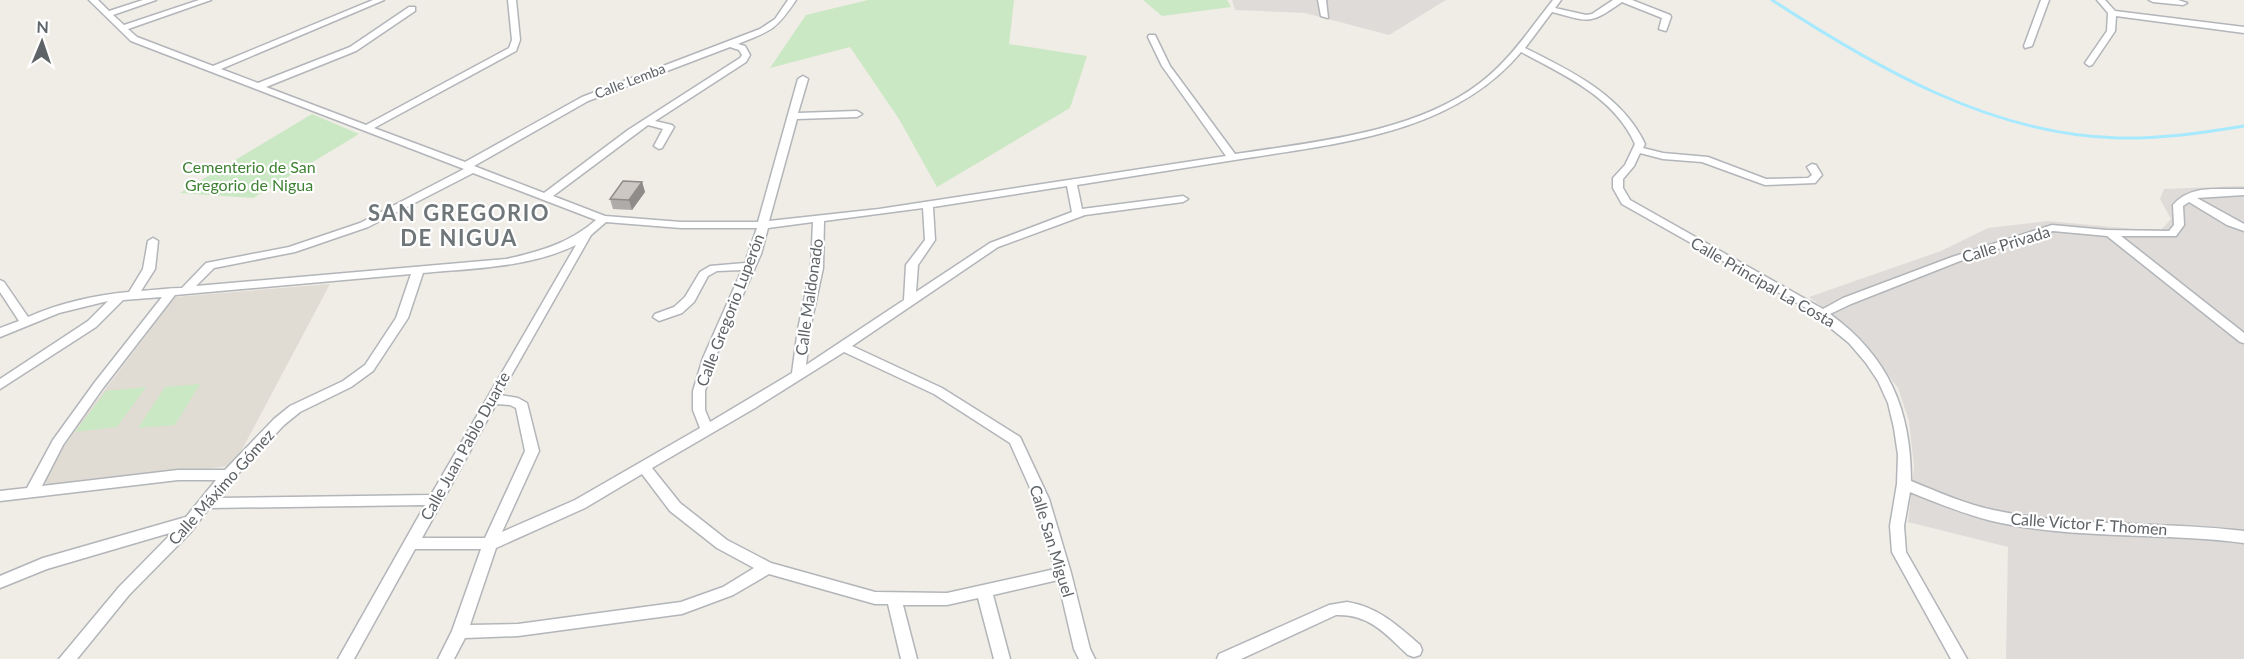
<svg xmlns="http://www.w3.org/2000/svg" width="2244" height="659" font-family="Lato,sans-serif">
	<rect width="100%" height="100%" fill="#f0ece6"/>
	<path fill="#dfdbd8" d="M1232,0H1446L1389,35L1305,13L1235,10Z
		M2244,186V659H2006L2008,547L1908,522L1914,467L1909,421L1898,388L1872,354L1845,324L1809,297L1941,251L1988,228L2048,221L2134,229H2162L2171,219L2160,199L2164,189Z"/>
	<path fill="#e0dcd4" d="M330,284L238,457L231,466L49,485L43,482L69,437L175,297Z"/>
	<path fill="#cae8c3" d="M868,0H1014L1009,44L1087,56L1070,108L937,187L899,119L850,47L770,68L806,15Z
		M1143,0H1227L1231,7L1162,16Z
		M312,114L359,134L253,198L180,193Z
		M200,384L175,425L138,428L165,387Z
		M146,387L117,427L75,432L106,391Z"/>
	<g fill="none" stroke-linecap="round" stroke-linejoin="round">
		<path stroke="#a7eaff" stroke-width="3" d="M1772,0C1875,67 1991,135 2118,138C2161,139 2202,133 2244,126"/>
		<g stroke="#b2b5b9" stroke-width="3">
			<path id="minor" d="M89,0H98L109,11L143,0H156L113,15L124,25L199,0H211L128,29L137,37L213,66L373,0H384L221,69L258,83L350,47L409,7H415V11L356,51L266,87L366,125L509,48L512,40L508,0H516L520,40L516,51L374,128L465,162L582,97L760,29L775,19L788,0H796C776,30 771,31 738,44L745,46L750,55L746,62L655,121L672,125L674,127L662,148L659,149L654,146L663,129L648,125L553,196L605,216L681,222H758L798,79L803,76L808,79L798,113L857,111L862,114L857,117L797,119L769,221L879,209L1226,156L1162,66L1148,37L1149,35H1155L1170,66L1235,154C1314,142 1415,133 1480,83C1510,60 1530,29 1553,0H1561L1555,8L1586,15L1592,14L1613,0H1632L1670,15L1671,17L1666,31L1659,29L1662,18L1622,2C1589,25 1590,22 1552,12L1525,48C1571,71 1622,95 1645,144L1643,148L1663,153L1708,157L1766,179L1808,178L1812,175L1807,167L1812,164L1816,165L1822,175L1815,183L1765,185L1702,162L1663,159L1640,153L1634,166L1623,179V188L1630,200L1823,309L1843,298L1952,257L2052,225L2106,230L2169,231L2174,225L2173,205C2191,184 2217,190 2244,189V195L2197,198L2244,224V231L2227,225L2189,202L2183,206L2184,225L2176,236H2121L2244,333V343L2240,342L2107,236L2053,231L1960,261L1851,304L1830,314C1889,357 1911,410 1911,481C1938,492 1965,504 1993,510C2075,528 2161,521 2244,531V543C2161,532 2074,540 1992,521C1964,514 1937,503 1910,492L1904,526L1906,552L1967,659H1951L1892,552L1890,526L1897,484L1898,455L1894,428L1888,403L1878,381L1866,363L1849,343L1806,308L1622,204L1613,188V178L1625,165L1635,144C1614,97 1564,75 1521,52C1454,132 1344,143 1247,158C1191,167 1133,176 1077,185L1082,209L1183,196L1188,199L1183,202L1085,215L998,247L852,346L942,388L1020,437L1049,499L1071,573L1090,649L1095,659H1079L1074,649L1058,580L993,595L1010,659H994L978,598L947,605H903L917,659H901L888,604H875L769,574L733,595L682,614L518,636L465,638L454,659H438L452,631L481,549H415L354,659H338L425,505L209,508L190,533L129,595L77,659H59L119,587L173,532L47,569L0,588V576L43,558L186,517L216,480H178L0,501V491L27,488L53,440L95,382L162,297L123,300L96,327L0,389V379L88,321L108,301L59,313L0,337V328L19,321L0,292V280L4,282L28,317C60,303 95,295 129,292L143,269L148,241L153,238L158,241L155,269L141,291C155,290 169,288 182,288L206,263L289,247L360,223L464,169L131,41ZM730,47L739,50L742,55L740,58L628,130L544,193L474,166L588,101ZM473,173L596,220C570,243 539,252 506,259L196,286L214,268L295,252L368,227ZM1067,186L1072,212L990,243L916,292L918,265L935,240L933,207ZM923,208L925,240L906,265L904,300L806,365L810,329L823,268L824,221ZM606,222L681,228H757L745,263L710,266L700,272L685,297L674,307L655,314L653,317L659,321L682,313L694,302L708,276L717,271L742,270L703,358L693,391V410L700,428L575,500L502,532L539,451L527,403L518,398L500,395L591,235ZM813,222L811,268L798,329L792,373L710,422L705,410V391L715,358L761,254L768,228ZM576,245L431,495L218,498L233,479L284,425L300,412L351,387L373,371L408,318L423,273C474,268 528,268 576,245ZM411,274L396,318L365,365L343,381L290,406L274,419L225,470H178L42,486L63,445L103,388L175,295ZM844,352L934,394L1010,443L1035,499L1055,569L947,593L875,592L771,563L727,540L680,503L652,468L755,408ZM496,404L510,405L516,408L525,451L485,538H422ZM642,474L670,511L717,548L754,568L723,587L681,602L518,624L470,625L496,548L585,508Z
				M1318,0H1326L1328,18L1321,16Z
				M2041,0H2049L2032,46L2025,48L2024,46Z
				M2097,0H2105L2115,11L2244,27V33L2116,16L2115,31L2092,65L2089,66L2085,63L2107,31L2108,13Z
				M2149,0H2178L2187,3L2183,5L2153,2Z
				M1347,602C1378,607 1397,625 1420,645L1422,650L1420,655L1414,657L1408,655C1385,633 1369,614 1336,615L1241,659H1217L1219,654L1329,605Z"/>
		</g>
		<use href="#minor" fill="#fff" fill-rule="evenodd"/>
	</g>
	<path fill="#afaba8" d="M642,182L645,192L632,210L613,209L610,199Z"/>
	<path fill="#8f8b88" d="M642,182L645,192L632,210L629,200Z"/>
	<path fill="#ccc7c3" stroke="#8f8b88" stroke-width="1.5" d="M623,181L642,182L629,200L610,199Z"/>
	<g text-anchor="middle" stroke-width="4.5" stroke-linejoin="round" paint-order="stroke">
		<g font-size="14" fill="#5e6367" stroke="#fff">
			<text transform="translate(630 81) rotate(-21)" y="5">Calle Lemba</text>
		</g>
		<g font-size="16" fill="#3e8132" stroke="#fff">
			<text x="249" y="173">Cementerio de San<tspan x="249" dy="18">Gregorio de Nigua</tspan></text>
		</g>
		<g font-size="16" fill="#5e6367" stroke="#fff">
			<text transform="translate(2006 244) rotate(-17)" y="6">Calle Privada</text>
			<text transform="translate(1763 282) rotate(30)" y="6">Calle Principal La Costa</text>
			<text transform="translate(809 297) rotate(-82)" y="6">Calle Maldonado</text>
			<text transform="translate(730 310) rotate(-69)" y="6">Calle Gregorio Luperón</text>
			<text transform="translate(465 446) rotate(-61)" y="6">Calle Juan Pablo Duarte</text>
			<text transform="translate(221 487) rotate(-48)" y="6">Calle Máximo Gómez</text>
			<text transform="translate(2089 524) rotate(4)" y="6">Calle Víctor F. Thomen</text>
			<text transform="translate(1052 541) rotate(73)" y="6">Calle San Miguel</text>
		</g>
		<g font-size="22" font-weight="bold" letter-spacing="1.5" fill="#6f7679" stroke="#fff">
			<text x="459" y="221">SAN GREGORIO<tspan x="459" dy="25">DE NIGUA</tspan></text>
		</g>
	</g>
	<g transform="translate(42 42) rotate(2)" stroke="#ffffff" stroke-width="4.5" paint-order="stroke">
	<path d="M0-4.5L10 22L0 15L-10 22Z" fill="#5e6367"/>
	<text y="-9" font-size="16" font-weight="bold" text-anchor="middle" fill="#5e6367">N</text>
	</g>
</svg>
